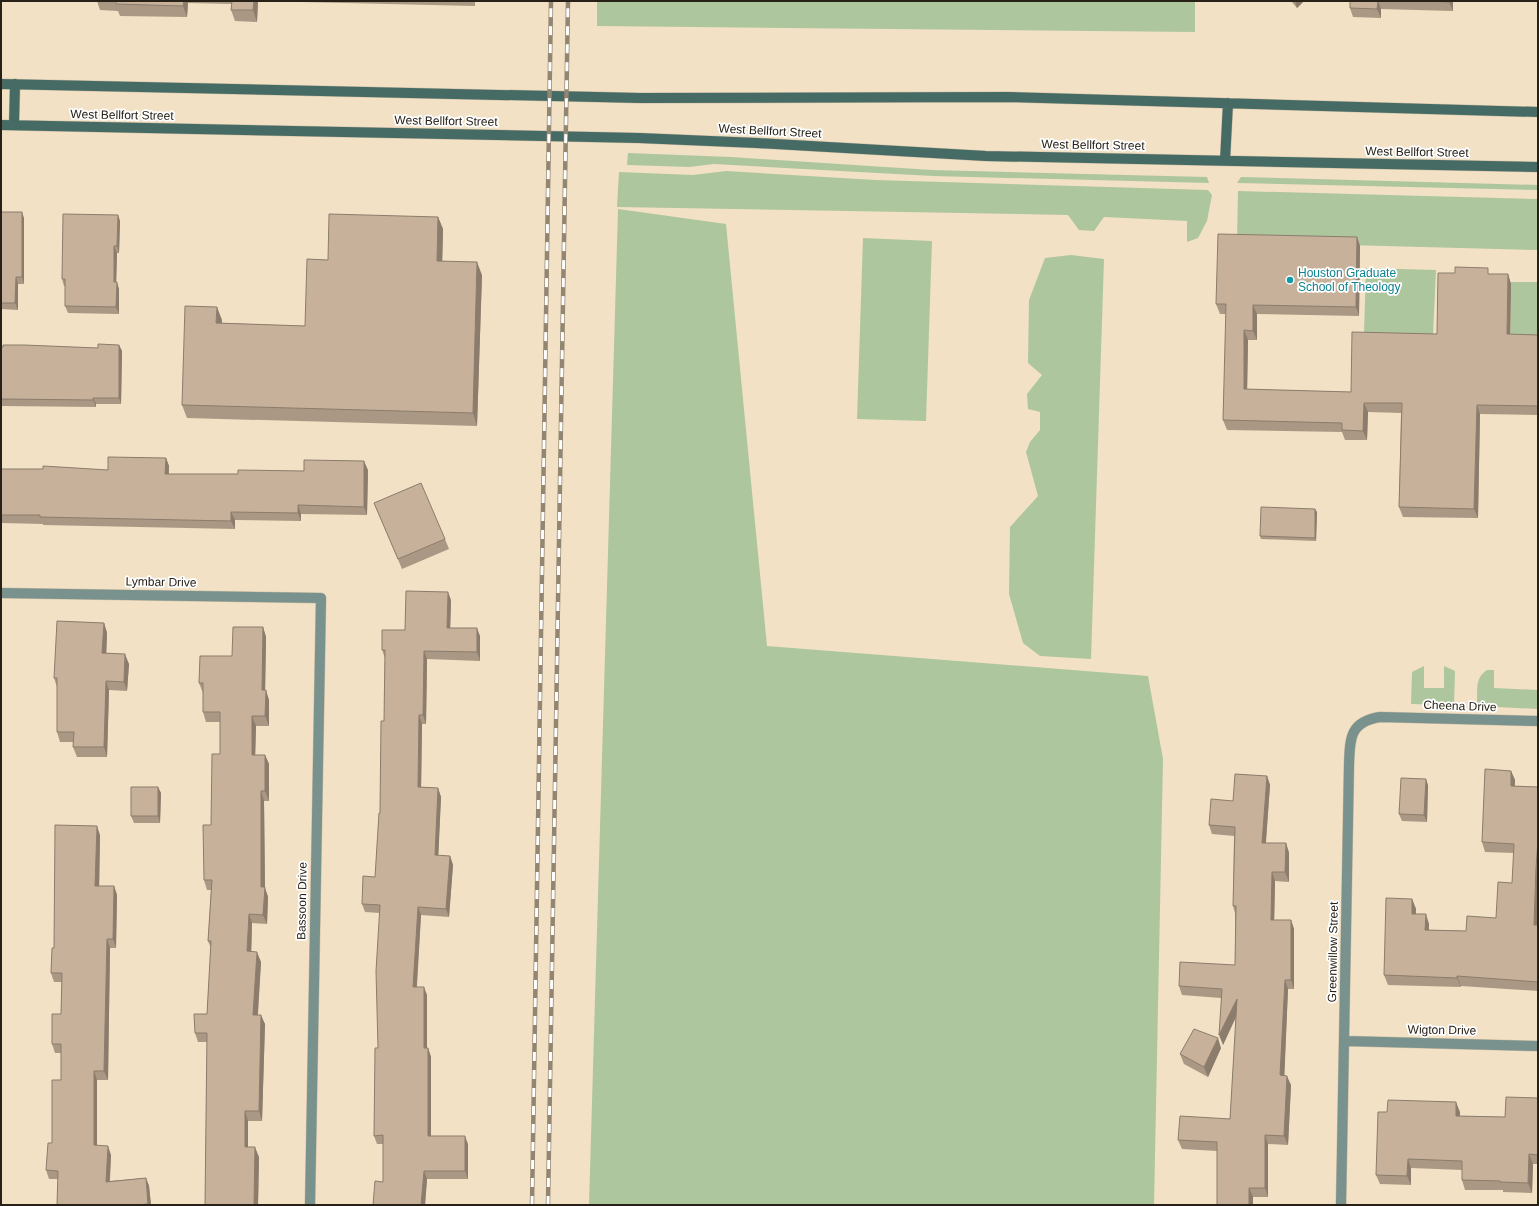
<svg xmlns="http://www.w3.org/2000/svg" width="1539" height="1206" font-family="Arial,sans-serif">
	<rect width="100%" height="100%" fill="#f2e1c5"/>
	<path fill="#aec69d" d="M597,1H1195V32L597,26Z
		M628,153L731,157L932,170L1207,177L1209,183L933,176L714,164L689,167L627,165Z
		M726,171L875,180L1208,190L1212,195L1207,221L1198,238L1187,242V221L1104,217L1094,231L1079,230L1068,215L617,207L619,172L693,175Z
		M1241,177L1538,185V190L1237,183Z
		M1238,191L1538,199V250L1237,242Z
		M618,209L726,224L767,646L1148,676L1163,759L1154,1205H589Z
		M863,238L932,241L926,421L857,419Z
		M1071,255L1104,259L1091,659L1040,656L1023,643L1009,594L1010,527L1038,496L1026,452L1030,442L1040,430V412L1028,409L1027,394L1042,375L1028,363L1029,300L1045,258Z
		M1366,268L1436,270L1433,335L1364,333Z
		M1511,282H1538V344H1510Z
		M1424,666V688H1444V666L1455,671L1454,705L1411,704L1412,672Z
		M1487,670H1494V688L1538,690V709L1477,706C1478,692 1474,678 1487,670Z"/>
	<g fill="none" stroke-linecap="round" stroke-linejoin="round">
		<g stroke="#cdbea6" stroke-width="11">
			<path id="street" d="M1,593L321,598L310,1205
				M1345,1041L1538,1046
				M1341,1205L1349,765C1350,737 1350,722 1380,717L1538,721"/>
		</g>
		<g stroke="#cdbea6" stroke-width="11">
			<path id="secondary" d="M1,84L640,98L1007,97L1538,112
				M1,125L639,138L757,143L986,156L1538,167
				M14,125L15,84
				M1225,161L1228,103"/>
		</g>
		<use href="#street" stroke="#79928d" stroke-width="10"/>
		<use href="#secondary" stroke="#466b64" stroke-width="10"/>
		<g stroke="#928672" stroke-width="4.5">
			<path id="rail" d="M532,1205L551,1
				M548,1205L568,1"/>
		</g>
		<use href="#rail" stroke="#fff" stroke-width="3" stroke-dasharray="9" stroke-linecap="butt"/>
	</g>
	<path fill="#ab9884" d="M97,1H475V6L258,1L257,22L235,21L231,10V4L188,3L187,17L120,16L118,11L100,10Z
		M1291,1H1304L1297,8Z
		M1350,1H1453V11L1381,9V18L1353,17L1350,8Z
		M1,212L24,218V284H18V310L1,309Z
		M118,215L120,221L119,253H117L116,282L119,289V314L68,313L65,306V286H64L62,279Z
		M438,217L443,229L442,261L482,275L477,426L187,418L182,405L222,320L221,323L305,326L328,260Z
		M1357,237L1360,246L1359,316L1257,314V340H1248L1247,389L1351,392L1437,334L1490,274H1508L1511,284L1510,334L1538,335V415L1480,414L1478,518L1403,517L1399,507L1401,413L1368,412L1367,440H1345L1342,432L1227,430L1223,420L1226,314H1220L1216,304Z
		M119,345L122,351L121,404H96V407L1,406V347L98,348Z
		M166,458L169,466V474H238L304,471L368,470L367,515L301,514V521L235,520V529L43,525V524L1,523V469L108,470Z
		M374,503L445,539L449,549L402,569Z
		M1317,512L1316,541L1261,539L1260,536Z
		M451,600L450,628L480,636V661L427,659L426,724H422L421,787L438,788L441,797L438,856H450L453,865L449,917L421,915L417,987L427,995V1048H428L431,1057V1136L468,1144V1179H427L425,1205H373L383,1182V1144H377L374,1136L378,1048L380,913L365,912L362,904L375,877L380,813L384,721L385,658L382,650L405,630Z
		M104,623L107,633L106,653L129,664L127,691L109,690L107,757H77L73,747V742H60L57,732V687L54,678Z
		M263,627L266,637L265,690L269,700V726H256L255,755H265L269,764V801H264L265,888L268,897L267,924L252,923L251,952L261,962L258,1015L265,1024L262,1121H248V1147L259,1157L258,1205H205L207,1042H198L195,1033L207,1014L211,948L208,941L211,890H207L204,880L220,754V722H206L203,712V693L199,683L232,656Z
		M1511,771L1515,780V786L1538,787V991L1461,986V987L1388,985L1384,975L1412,899L1416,909V914L1429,924V930L1466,931L1496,918L1512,883L1514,853L1485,852L1482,842Z
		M1267,776L1270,785L1266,843H1286L1289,853V882L1275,881L1274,920H1291L1294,929V989H1288L1284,1076L1291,1085L1288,1145L1268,1144V1197H1253V1205H1217V1151L1182,1149L1178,1140L1230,1119L1236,1017L1223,1045L1221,998L1182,995L1179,986L1235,965V913L1233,906L1234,836L1212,834L1209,825L1233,801Z
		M1428,785L1427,822L1402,821L1399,814Z
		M158,787L161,793L160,823H134L131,816Z
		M100,835L99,886H114L117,895L116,948H110L108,1080H97V1146L111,1155L110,1181L146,1178L149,1186L151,1205H57L58,1179H49L46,1170L52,1143L61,1080V1053H55L52,1044L61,1014L62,982H54L51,973L54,948Z
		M1221,1048L1208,1077L1184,1064L1180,1054Z
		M1538,1098V1164H1533L1532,1193L1503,1192V1190H1465L1462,1180V1170L1411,1168V1185L1380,1184L1376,1175L1387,1112H1460V1116L1505,1117Z"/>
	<path fill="#8b7c6c" d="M184,1H187L188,3L187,17L183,6Z
		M254,1H258L257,22L253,10Z
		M1295,1H1304L1297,8Z
		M1378,1L1381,9V18L1377,9Z
		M1449,1H1453V11L1449,2Z
		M22,212L24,218V284L22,277Z
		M118,215L120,221L119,253L117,246Z
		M438,217L443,229L442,274L437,261Z
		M1357,237L1360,246L1359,316L1356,307Z
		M114,246L117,253L116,289L114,282Z
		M477,262L482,275L477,426L473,413Z
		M1508,274L1511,284L1510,344L1507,334Z
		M16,277L18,284V310L15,303Z
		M117,282L119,289V314L116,307Z
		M1253,305L1257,314V340L1253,331Z
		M217,307L222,320L221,336L216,323Z
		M1244,330L1248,340L1247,398L1244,389Z
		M119,345L122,351L121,404L119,398Z
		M93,398L96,404V407L93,400Z
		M1364,403L1368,412L1367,440L1363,431Z
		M1477,405L1480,414L1478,518L1474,509Z
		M166,458L169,466L168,482L165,474Z
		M364,461L368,470L367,515L364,507Z
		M298,505L301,514V521L298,513Z
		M1315,509L1317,512L1316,541L1315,538Z
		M231,512L235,520V529L231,521Z
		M448,592L451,600L450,636L447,628Z
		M104,623L107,633L106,663L102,653Z
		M263,627L266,637L265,699L262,690Z
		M477,628L480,636V661L477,652Z
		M424,651L427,659L426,724L423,715Z
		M125,654L129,664L127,691L124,682Z
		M106,681L109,690L107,757L104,747Z
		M266,690L269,700V726L265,716Z
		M419,715L422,724L421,796L418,787Z
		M252,716L256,726L255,764L252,755Z
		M265,755L269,764V801L265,791Z
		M1511,771L1515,780L1514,795L1511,786Z
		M1267,776L1270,785L1265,852L1262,843Z
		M1426,779L1428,785L1427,822L1424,815Z
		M158,787L161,793L160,823L158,816Z
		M438,788L441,797L438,864L435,855Z
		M261,791L264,801L265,888L268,897L267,924L263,915L261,887Z
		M97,826L100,835L99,895L95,886Z
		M1538,840V934L1534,925Z
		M1286,843L1289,853V882L1285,872Z
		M450,856L453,865L449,917L446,909Z
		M1272,872L1275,881L1274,929L1271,920Z
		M114,886L117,895L116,948L113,939Z
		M1412,899L1416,909L1415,924L1412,914Z
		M418,907L421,915L416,995L413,987Z
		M249,914L252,923L251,961L247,951Z
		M1426,914L1429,924L1428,940L1425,930Z
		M1291,920L1294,929V989L1291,980Z
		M107,939L110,948L108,1080L104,1071Z
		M257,952L261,962L257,1024L253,1015Z
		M1457,976L1461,986V987L1457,978Z
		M1285,980L1288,989L1284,1085L1280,1075Z
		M424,987L427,995V1057L424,1048Z
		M1237,999L1240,1008L1223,1045L1219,1035Z
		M261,1015L265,1024L262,1121L259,1111Z
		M1218,1038L1221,1048L1208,1077L1204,1067Z
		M428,1048L431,1057V1144L428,1136Z
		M94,1071L97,1080V1154L94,1145Z
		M1287,1076L1291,1085L1288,1145L1284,1136Z
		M1456,1102L1460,1112L1459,1125L1456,1116Z
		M245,1111L248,1121V1156L245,1147Z
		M1265,1135L1268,1144V1197L1265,1188Z
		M465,1136L468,1144V1179L465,1171Z
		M108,1146L111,1155L109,1190L106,1182Z
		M255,1147L259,1157L258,1205H254Z
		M1529,1154L1533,1164L1532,1193L1528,1183Z
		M1408,1159L1411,1168V1185L1407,1176Z
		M424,1171L427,1179L425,1205H421Z
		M146,1178L149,1186L151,1205H149L148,1204Z
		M1249,1188L1253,1197V1205H1249Z"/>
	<path fill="#c7b19a" stroke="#8b7c6c" d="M116,1H184L183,6L116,4Z
		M232,1H254L253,10H231Z
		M1350,1H1378L1377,9L1350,8Z
		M1426,1H1449V2Z
		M1,212H22V277H16L15,303H1Z
		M63,214L118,215L117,246H114V282H117L116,307L65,306V279H62Z
		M329,214L438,217L437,261L477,262L473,413L182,405L185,306L217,307L216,323L305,326L307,259L328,260Z
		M1218,234L1357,237L1356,307L1253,305V331L1244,330V389L1351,392L1352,332L1437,334L1438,273H1455V267L1488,268V274H1508L1507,334L1538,335V406L1477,405L1474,509L1399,507L1402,403H1364L1363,431L1342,430V423L1223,420L1226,304H1216Z
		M98,344L119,345V398H93V400L1,399V347H3V345H24L98,348Z
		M108,457L166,458L165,474H238V470L304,471V460L364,461V507L298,505V513L231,512V521L40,517V515H1V469H43V466L108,470Z
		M421,483L445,539L398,559L374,503Z
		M1261,507L1315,509V538L1260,536Z
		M406,591L448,592L447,628H477V652L424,651L423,715H419L418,787L438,788L435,855L450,856L446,909L418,907L413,987H424V1048H428V1136H465V1171H424L421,1205H373L375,1181L383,1182V1135L374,1136L375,1048H378L376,971L380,905L362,904L363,876L375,877L379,813H380L381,721H384L385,650H382V630H405Z
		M57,621L104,623L102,653L125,654L124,682L106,681L104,747H73L74,732H57V678H54Z
		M233,627H263L262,690H266L265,716H252V755H265V791H261V887H265L263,915L249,914L247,951L257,952L253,1015H261L259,1111H245V1147H255L254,1205H205L207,1033H195L194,1014H207L211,941H208L212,880H204L203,825H211L212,754H220V712H203V683H199L200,656H232Z
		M1485,769L1511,771V786L1538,787V840L1536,868L1534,925H1538V982L1457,976V978L1384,975L1386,898L1412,899V914H1426L1425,930L1466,931L1467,916L1496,918L1498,882L1512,883L1514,844L1482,842Z
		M1235,774L1267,776L1262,843H1286L1285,872H1272L1271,920H1291V980H1285L1280,1075L1287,1076L1284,1136L1265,1135V1188H1249V1205H1217V1142L1178,1140L1180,1116L1230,1119L1237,999L1219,1035L1222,989L1179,986L1180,962L1235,965L1236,906H1233L1235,827L1209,825L1211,799L1233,801Z
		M1401,778L1426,779L1424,815L1399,814Z
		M131,787H158V816H131Z
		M55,825L97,826L95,886H114L113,939H107L104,1071H94V1145L108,1146L106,1182L146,1178L148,1204L136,1205H57L58,1171L46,1170L48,1143H52V1080H61V1044H52V1014H61L62,973H51L52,948H54Z
		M1194,1029L1218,1038L1204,1067L1180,1054Z
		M1506,1097L1538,1098V1155L1529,1154L1528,1183L1500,1182V1181L1462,1180V1161L1408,1159L1407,1176L1376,1175L1378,1112H1387L1388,1100L1456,1102V1116L1505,1117Z"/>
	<circle fill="#0f9aa8" stroke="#fff" stroke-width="1.5" cx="1290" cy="280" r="4"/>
	<g text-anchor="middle" stroke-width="3.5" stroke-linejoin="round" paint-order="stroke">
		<g font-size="12" fill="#272117" stroke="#fff">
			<text transform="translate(122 115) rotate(1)" y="4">West Bellfort Street</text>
			<text transform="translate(446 121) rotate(1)" y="4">West Bellfort Street</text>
			<text transform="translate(770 131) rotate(3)" y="4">West Bellfort Street</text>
			<text transform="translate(1093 145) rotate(1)" y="4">West Bellfort Street</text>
			<text transform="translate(1417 152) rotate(1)" y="4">West Bellfort Street</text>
			<text transform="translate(161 582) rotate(1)" y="4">Lymbar Drive</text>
			<text transform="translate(1460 706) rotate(2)" y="4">Cheena Drive</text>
			<text transform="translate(302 901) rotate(-89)" y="4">Bassoon Drive</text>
			<text transform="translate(1333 952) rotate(-89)" y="4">Greenwillow Street</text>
			<text transform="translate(1442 1030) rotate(1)" y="4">Wigton Drive</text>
		</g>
		<g font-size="12" fill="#0d838f" stroke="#fff" text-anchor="start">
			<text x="1298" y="277">Houston Graduate<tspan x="1298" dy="14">School of Theology</tspan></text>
		</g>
	</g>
	<rect width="1539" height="1206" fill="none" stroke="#272117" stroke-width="4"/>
</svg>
